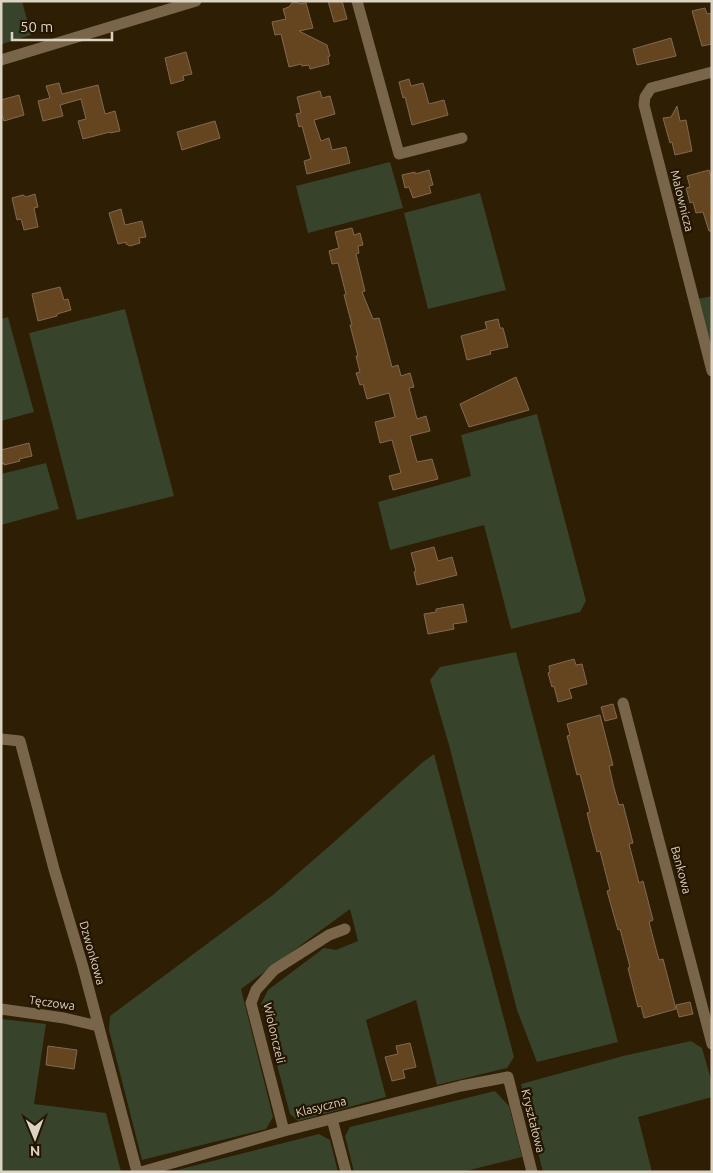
<svg xmlns="http://www.w3.org/2000/svg" width="713" height="1173" font-family="Ubuntu,sans-serif">
	<rect width="100%" height="100%" fill="#2e1e03"/>
	<path fill="#37432a" d="M1,1H22L31,35L2,44Z
		M390,162L403,208L308,233L296,186Z
		M480,193L506,290L428,309L404,213Z
		M712,296V352L698,299Z
		M125,309L174,496L77,520L29,333Z
		M8,317L34,412L1,421V319Z
		M537,414L586,601L580,612L511,629L484,525L390,550L378,502L471,476L461,435Z
		M46,463L59,509L1,525V474Z
		M516,652L618,1042L537,1062L517,1010L449,745L430,680L440,667Z
		M434,754L514,1057L507,1068L437,1085L416,1000L366,1020L386,1097L298,1121L290,1114L261,1004L268,990L324,948L336,950L358,941L350,909L241,989L273,1117L266,1129L142,1160L109,1030L110,1016L273,895L334,842L423,762Z
		M1,1019L46,1024L34,1104L106,1113L121,1172H1Z
		M691,1041L702,1048L712,1083V1097L638,1117L652,1172H543L521,1084L623,1056Z
		M495,1091L509,1106L522,1157L462,1172H354L345,1136L350,1127Z
		M319,1134L330,1140L338,1172H169Z"/>
	<path fill="#64451f" stroke="#816a51" d="M328,1H342L347,19L334,22Z
		M296,2L300,4L306,3L313,28L299,31L327,45L330,56L328,57L329,64L310,69L309,65L302,66L301,64L289,67L281,34L275,35L272,22L286,19L283,9L289,7L292,3Z
		M705,8L707,14L712,13V44L702,46L692,11Z
		M671,38L676,56L637,65L633,49Z
		M186,52L192,74L183,76L184,80L171,84L165,58Z
		M409,79L411,86L423,83L429,104L444,100L448,115L412,125L405,97L403,98L399,82Z
		M59,83L62,94L98,85L105,114L115,111L120,131L110,133V132L83,139L78,121L86,119L81,99L60,105L63,116L43,121L38,101L50,98L46,86Z
		M320,91L322,98L330,96L335,114L314,120L321,141L329,138L332,150L346,147L350,163L307,174L304,161L311,159L302,126L299,127L296,114L301,113L297,97Z
		M19,95L24,115L4,121L1,113V100Z
		M677,106L680,121L686,120L692,151L675,155L672,142L670,143L663,118L671,117Z
		M215,121L220,138L182,150L177,132Z
		M429,170L433,185L429,186L431,193L413,198L409,187L405,188L402,175L415,172V174Z
		M709,170L712,180V231H709L703,212L696,213L693,202L690,203L686,188L690,187L687,176Z
		M35,194L38,207L34,208L38,227L24,230L21,219L17,220L12,198L23,195L26,197Z
		M121,209L125,225L142,221L146,237L139,238L140,243L130,246L126,244V242L118,244L109,213Z
		M352,228L354,235L360,233L363,245L358,246L359,253L356,254L365,291L362,292L373,319L379,318L392,367L398,365L401,376L410,373L414,387L409,388L417,419L426,416L430,431L410,436L417,462L432,459L438,479L393,490L389,476L401,473L392,440L380,443L375,422L395,417L389,393L367,399L363,384L360,385L356,373L360,372L356,356H358L350,325H352L344,295L346,294L338,263L332,264L329,251L339,248L335,232Z
		M60,287L64,300L68,299L71,310L57,314V316L38,321L32,294Z
		M498,319L500,328H503L508,347L490,351L491,354L467,360L461,336L487,329L485,322Z
		M516,377L529,410L469,427L460,404Z
		M29,443L32,456L19,459L20,461L4,465V463L1,464V450Z
		M434,547L438,561L452,557L457,575L417,585L414,572L416,571L411,553Z
		M463,604L467,622L453,624L454,629L428,634L424,614L436,612V609Z
		M574,659L576,665L582,664L587,684L569,689L572,698L558,702L554,686L552,687L548,673L550,672L549,666Z
		M613,704L617,718L605,721L601,707Z
		M600,715L613,765L609,766L614,788L619,805L623,804L633,843L629,844L636,871L639,883L643,881L653,920L649,922L656,949L659,960L663,959L676,1009L644,1018L641,1006L638,1007L628,968L630,967L620,929L618,930L607,891L610,890L600,851L597,852L587,813L590,812L580,774L577,775L567,736L570,735L567,724Z
		M690,1002L693,1014L679,1017L676,1005Z
		M410,1043L416,1067L403,1070L405,1078L392,1081L385,1057L398,1054L396,1046Z
		M48,1046L77,1050L74,1069L46,1065Z"/>
	<g fill="none" stroke-linecap="round" stroke-linejoin="round">
		<path stroke="#79664a" stroke-width="11" d="M357,1L399,154L462,138
			M1,60L196,1
			M712,72L651,88L645,97L644,105L712,371
			M623,703L712,1044
			M1,739L20,741L54,869L83,967L137,1172
			M1,1009L64,1018L98,1026
			M332,1119L346,1172
			M284,1131L251,1003L256,990L274,970L329,935L345,929
			M141,1172L284,1131L461,1086L508,1077L532,1172"/>
	</g>
	<g text-anchor="middle" stroke-width="4.5" stroke-linejoin="round" paint-order="stroke">
		<g font-size="12" fill="#ddd3c3" stroke="#241500">
			<text transform="translate(682 201) rotate(76)" y="4">Malownicza</text>
			<text transform="translate(681 870) rotate(75)" y="4">Bankowa</text>
			<text transform="translate(92 953) rotate(74)" y="4">Dzwonkowa</text>
			<text transform="translate(52 1003) rotate(8)" y="4">Tęczowa</text>
			<text transform="translate(274 1033) rotate(77)" y="4">Wiolonczeli</text>
			<text transform="translate(321 1107) rotate(-14)" y="4">Klasyczna</text>
			<text transform="translate(533 1121) rotate(76)" y="4">Kryształowa</text>
		</g>
	</g>
	<rect width="713" height="1173" fill="none" stroke="#ddd3c3" stroke-width="5"/>
	<g transform="translate(35 1138) rotate(179)" stroke="#241500" stroke-width="4" paint-order="stroke">
	<path d="M0-4L9 19L0 12L-9 19Z" fill="#ddd3c3"/>
	<text y="-8" font-size="14" font-weight="bold" text-anchor="middle" fill="#ddd3c3">N</text>
	</g>
	<path d="M12 32v8h100v-8" fill="none" stroke="#ddd3c3" stroke-width="2.5"/>
	<text x="20" y="32" font-size="15" fill="#ddd3c3" stroke="#241500" stroke-width="4" paint-order="stroke">50 m</text>
</svg>
